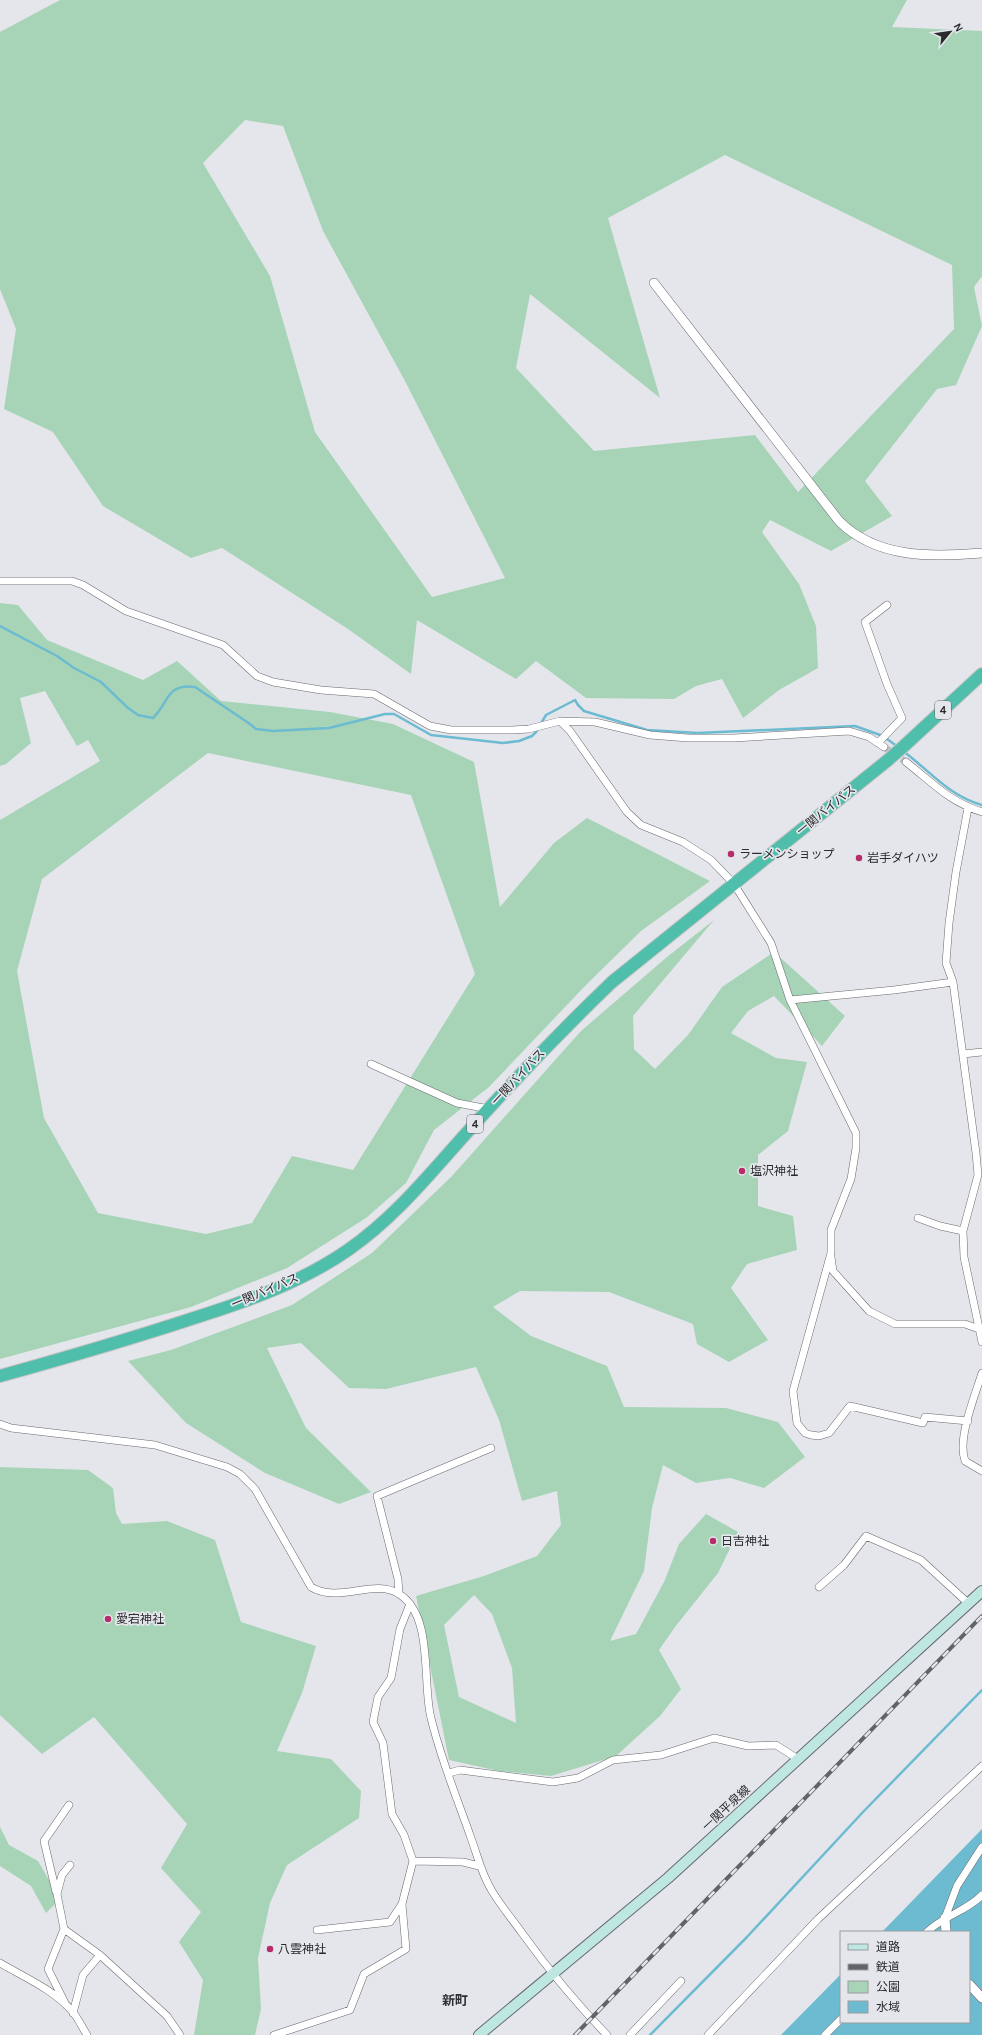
<svg xmlns="http://www.w3.org/2000/svg" width="982" height="2035" font-family="Karla,'Noto Sans JP',sans-serif">
	<rect width="100%" height="100%" fill="#e4e6ec"/>
	<path fill="#a7d4b6" fill-rule="evenodd" d="M60,0H907L892,27L982,31V276L974,287L982,326L956,385L937,389L865,481L892,516L831,551L770,520L762,532L799,584L816,626L818,668L779,690L743,718L722,679L696,686L674,699L586,698L536,661L516,679L417,620L411,674L348,629L222,548L191,558L103,506L53,432L4,409L16,329L0,289V32ZM245,120L283,126L323,231L405,381L505,578L432,597L315,432L270,276L203,163ZM725,155L952,265L954,329L798,492L755,435L594,451L516,368L530,294L660,398L608,218Z
		M0,603L18,605L47,640L143,680L177,661L221,701L330,712L393,724L474,762L500,907L554,843L587,818L710,881L641,931L586,985L489,1087L434,1130L406,1183L366,1218L287,1268L191,1307L0,1359V820L100,761L88,740L77,746L45,691L20,698L31,743L6,764L0,766ZM208,753L411,795L475,974L353,1170L292,1156L252,1223L206,1234L98,1213L44,1118L17,971L42,879Z
		M714,920L633,1016L634,1049L655,1069L688,1035L722,987L774,952L845,1016L822,1046L774,996L748,1011L731,1033L776,1058L807,1062L788,1131L758,1155V1206L793,1216L797,1250L747,1264L731,1288L768,1340L729,1362L697,1344L693,1324L609,1292L520,1291L493,1307L531,1336L607,1366L624,1407L726,1408L778,1422L805,1457L764,1488L730,1478L696,1483L663,1465L652,1508L644,1571L610,1641L636,1634L664,1582L679,1544L706,1514L738,1532L718,1573L675,1627L659,1650L681,1689L660,1716L616,1756L551,1776L499,1771L449,1760L416,1596L484,1576L537,1556L561,1525L557,1491L522,1501L499,1420L476,1367L386,1389L349,1388L301,1343L267,1348L306,1428L371,1492L339,1504L265,1473L186,1423L128,1361L171,1350L292,1305L372,1253L452,1176L581,1031L667,957ZM474,1595L492,1614L512,1668L516,1723L459,1697L444,1625Z
		M0,1467L88,1470L113,1488L116,1513L122,1524L167,1521L215,1540L241,1622L316,1646L302,1693L277,1751L331,1759L361,1791L359,1818L287,1865L270,1903L258,1958L261,2009L255,2035H194L203,1980L179,1942L201,1912L161,1868L187,1824L94,1717L42,1754L0,1715Z
		M0,1827L9,1845L38,1861L60,1899L46,1913L31,1886L0,1866Z"/>
	<path fill="#6dbbd1" d="M982,1829V2035H781L841,1974V2022H969V1932H882Z"/>
	<g fill="none" stroke-linecap="round" stroke-linejoin="round">
		<path stroke="#6dbbd1" stroke-width="2.5" d="M0,626L57,656L74,668L101,682L128,708L138,715L153,718C169,703 166,683 195,687L250,724L256,729L273,731L329,728L385,714H394L431,735L503,743L519,741L532,736L536,732L546,715L575,700L578,705L584,711L647,730L698,733L855,726L883,736L898,747
			M903,751C930,771 949,796 982,805
			M650,2035L747,1937L863,1812L982,1690"/>
		<path stroke="#bfc1c6" stroke-width="7" stroke-dasharray="7 3.5" stroke-linecap="butt" d="M884,747L906,762"/>
		<g stroke="#68696e" stroke-width="8">
			<path id="minor" d="M0,581H72L83,585L126,611L223,645L257,676L273,682L321,690L374,694L430,726L451,730H512L529,729L560,721L595,722L650,735L688,738H734L849,731L869,737L884,747
				M560,721L570,731L627,812L641,825L683,842L711,860L734,884L771,943L790,1000L856,1133V1148L851,1179L831,1230V1253L793,1391L797,1423L805,1433L811,1435L819,1436L829,1433L850,1406L923,1423L925,1417L968,1421
				M878,743L902,718L887,684L865,622L887,605
				M906,762C933,783 948,801 982,812
				M968,808L956,872L949,923L946,963L953,982L976,1153L978,1175L963,1231L964,1257L982,1342
				M790,1000L894,990L953,982
				M963,1054L982,1052
				M371,1064L457,1103L489,1109
				M918,1218L940,1226L963,1231
				M831,1257L833,1271L869,1311L895,1324H965L979,1329
				M982,1373C975,1396 957,1438 965,1461L982,1471
				M0,1424L11,1428L155,1445L227,1467L240,1474L255,1489L311,1587C339,1604 374,1578 399,1594C434,1615 422,1684 431,1718C441,1760 457,1798 471,1838C478,1857 481,1873 492,1891C501,1906 512,1919 522,1933C548,1969 576,2003 607,2035
				M819,1587L844,1565L866,1536L921,1560L968,1603
				M399,1594L398,1579L377,1496L491,1448
				M410,1604L400,1629L391,1678L378,1697L373,1722L383,1743L392,1814L404,1835L413,1861L463,1862L479,1866
				M449,1773L460,1770L553,1782L578,1778L613,1760L661,1755L714,1738L748,1746L776,1745L798,1759
				M56,1892L44,1841L69,1805
				M945,1918L957,1886L982,1847
				M64,1929L100,1955L83,1975L73,2013
				M317,1930L390,1922L402,1904
				M927,1932C943,1916 967,1911 982,1895
				M100,1955L167,2016L180,2035
				M0,1963C24,1977 54,1990 72,2011C78,2018 82,2027 87,2035
				M66,2005L48,1969L64,1929L57,1894L62,1875L70,1865
				M274,2035L350,2010L364,1974L406,1949L402,1904L413,1861
				M630,2035L681,1981
				M708,2035L818,1919L982,1766
				M825,2035L841,2019"/>
		</g>
		<g stroke="#68696e" stroke-width="10">
			<path id="tertiary" d="M654,283L839,521C877,559 932,557 982,553
				M945,1918L946,1932
				M969,1984L982,1998"/>
		</g>
		<g stroke="#68696e" stroke-width="12">
			<path id="secondary" d="M479,2035L668,1878L982,1591"/>
		</g>
		<g stroke="#c4c4c4" stroke-width="14">
			<path id="trunk" d="M904,746L982,674
				M0,1376C65,1358 130,1339 194,1318C248,1301 302,1282 348,1250C396,1217 432,1171 471,1128C516,1078 563,1029 612,982L888,760"/>
		</g>
		<use href="#minor" stroke="#fff" stroke-width="7"/>
		<use href="#tertiary" stroke="#fff" stroke-width="9"/>
		<use href="#secondary" stroke="#bde7e0" stroke-width="10"/>
		<use href="#trunk" stroke="#4fbeab" stroke-width="12"/>
		<g stroke="#626366" stroke-width="4">
			<path id="rail" d="M575,2035L982,1616"/>
		</g>
		<use href="#rail" stroke="#e4e6ec" stroke-width="2.5" stroke-dasharray="8" stroke-linecap="butt"/>
		<g stroke="#c4c4c4" stroke-width="14" stroke-linecap="butt">
			<path id="trunk-bridge" d="M888,760L904,746"/>
		</g>
		<use href="#trunk-bridge" stroke="#4fbeab" stroke-width="12"/>
	</g>
	<g fill="#b62d6a" stroke="#e4e6ec" stroke-width="1.5">
		<circle cx="731" cy="854" r="4"/>
		<circle cx="859" cy="858" r="4"/>
		<circle cx="742" cy="1171" r="4"/>
		<circle cx="713" cy="1541" r="4"/>
		<circle cx="108" cy="1619" r="4"/>
		<circle cx="270" cy="1949" r="4"/>
	</g>
	<g text-anchor="middle" stroke-width="3.5" stroke-linejoin="round" paint-order="stroke">
		<g fill="#e4e6ec" stroke="#626366" stroke-width="1">
			<rect x="935" y="701" width="16" height="18" rx="3"/>
			<rect x="467" y="1115" width="16" height="18" rx="3"/>
		</g>
		<g font-size="11" font-weight="bold" fill="#2b2b2d">
			<text x="943" y="714">4</text>
			<text x="475" y="1128">4</text>
		</g>
		<g font-size="12" fill="#2b2b2d" stroke="#e4e6ec">
			<text transform="translate(826 810) rotate(-39)" y="4">一関バイパス</text>
			<text transform="translate(518 1077) rotate(-47)" y="4">一関バイパス</text>
			<text transform="translate(265 1291) rotate(-23)" y="4">一関バイパス</text>
			<text transform="translate(726 1808) rotate(-43)" y="4">一関平泉線</text>
		</g>
		<g font-size="12" fill="#2b2b2d" stroke="#e4e6ec" text-anchor="start">
			<text x="739" y="858">ラーメンショップ</text>
			<text x="867" y="862">岩手ダイハツ</text>
			<text x="750" y="1175">塩沢神社</text>
			<text x="721" y="1545">日吉神社</text>
			<text x="116" y="1623">愛宕神社</text>
			<text x="278" y="1953">八雲神社</text>
		</g>
		<g font-size="13" font-weight="bold" fill="#2e2f34" stroke="#e4e6ec">
			<text x="455" y="2005">新町</text>
		</g>
	</g>
	<rect x="840" y="1931" width="130" height="92" fill="#e4e6ec" stroke="#9a9ba0"/>
	<rect x="848" y="1944" width="20" height="6" fill="#bde7e0" stroke="#9a9ba0"/>
	<text x="876" y="1951" font-size="12" fill="#2b2b2d">道路</text>
	<rect x="848" y="1964" width="20" height="6" fill="#626366" stroke="#9a9ba0"/>
	<text x="876" y="1971" font-size="12" fill="#2b2b2d">鉄道</text>
	<rect x="848" y="1981" width="20" height="12" fill="#a7d4b6" stroke="#9a9ba0"/>
	<text x="876" y="1991" font-size="12" fill="#2b2b2d">公園</text>
	<rect x="848" y="2001" width="20" height="12" fill="#6dbbd1" stroke="#9a9ba0"/>
	<text x="876" y="2011" font-size="12" fill="#2b2b2d">水域</text>
	<g transform="translate(950 32) rotate(61)" stroke="#e4e6ec" stroke-width="3" paint-order="stroke">
	<path d="M0-3L7 15L0 10L-7 15Z" fill="#2b2b2d"/>
	<text y="-6" font-size="11" font-weight="bold" text-anchor="middle" fill="#2b2b2d">N</text>
	</g>
</svg>
